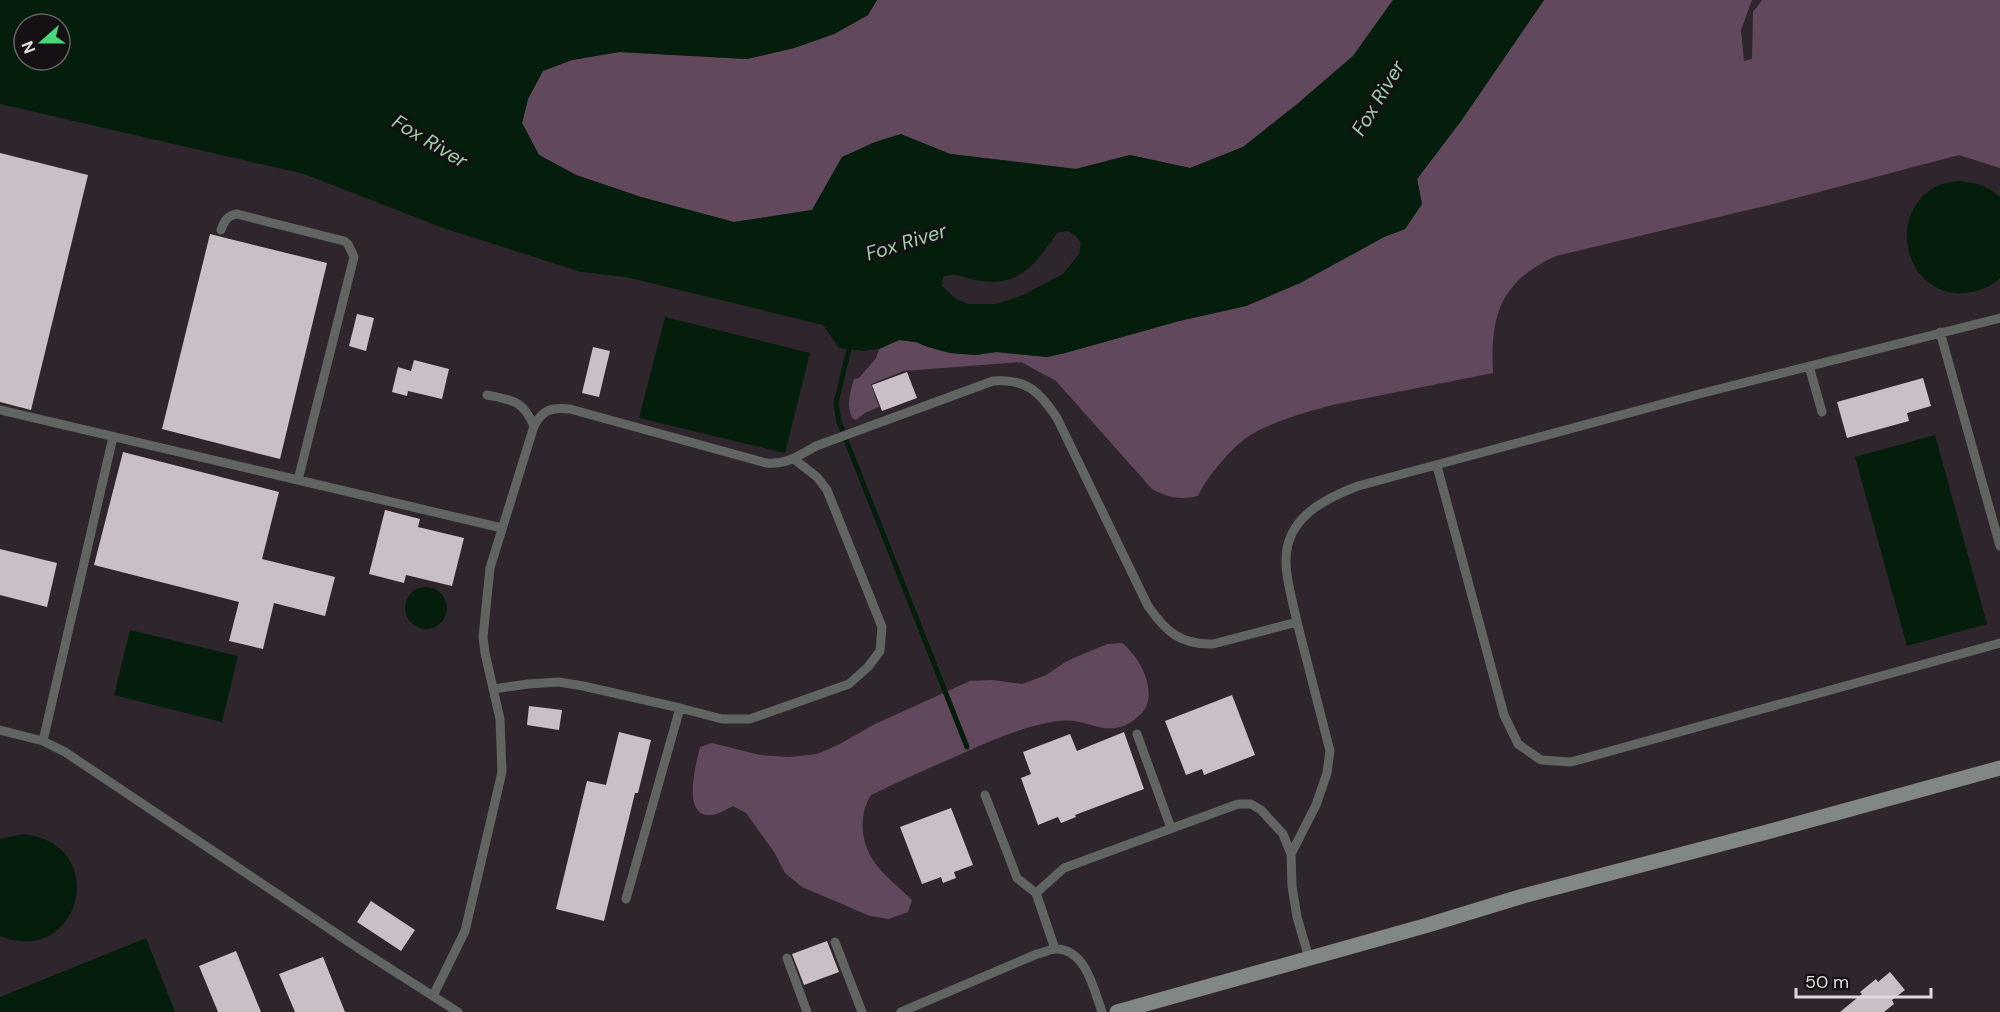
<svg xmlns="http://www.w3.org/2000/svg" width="2000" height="1012" font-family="'DM Sans',sans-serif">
	<rect width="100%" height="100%" fill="#2e262c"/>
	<path fill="#61485c" d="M877,0H1393L1353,56L1296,105L1243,147L1190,168L1130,155L1076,169L950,154L901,135L842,157L812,210L734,222L641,197L576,175L539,155L522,123L528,99L543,70L572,60L619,52L747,59L794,48L834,34L868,15Z
		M1544,0H1752L1741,30L1744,61L1752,59L1753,12L1762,0H2000V168L1959,155L1773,204L1556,256C1501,281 1490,314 1493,373L1337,404C1309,411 1273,421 1249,436C1232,447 1206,478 1198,496C1181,500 1168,498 1152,489L1056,381L1021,362L904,371L871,384L879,407L865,413L856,420L852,418C846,404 850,393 854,379L859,378L876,358L879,349L899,340L916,342L928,347L950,353L976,355L996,352L1047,357L1065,353L1179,321L1246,306L1300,283L1384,237L1405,229L1422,204L1417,179L1461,121Z
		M1122,643C1140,656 1161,696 1140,715C1109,744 1090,716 1058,721C1023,726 990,741 959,755C929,768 900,781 871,795C860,812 860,836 870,855C878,871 899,887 912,900L908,912L889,919L870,916L802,887L785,873L774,852L746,813L733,806C726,809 718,815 711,815C681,817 696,764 700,747L712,743L760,755L789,757L817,754L838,745L875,724L970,681L992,680L1022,684L1046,675L1067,661L1107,644Z"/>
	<path fill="#051e0c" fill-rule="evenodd" d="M0,0H877L868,15L834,34L794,48L747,59L619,52L572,60L543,71L528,99L522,123L539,155L576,175L641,197L734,222L812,210L842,157L875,142L901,134L950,154L1076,169L1130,155L1190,168L1243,147L1296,105L1353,56L1393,0H1544L1461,121L1417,179L1422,204L1405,229L1384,237L1300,283L1246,306L1179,321L1065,353L1047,357L996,352L976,355L950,353L928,347L916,342L899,340L879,349L863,351L839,348L823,325L626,277L581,272L443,228L304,174L0,104ZM24,24H60V60H24ZM1068,231L1076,236L1081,243L1079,254L1063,274L1021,296L996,304H969L956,299L942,286L943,277C956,272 962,277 975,280C1018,289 1035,265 1057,233Z
		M1957,181C1974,182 1987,185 2000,197V278C1991,287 1979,291 1967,293C1905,299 1883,212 1939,185C1945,183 1951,182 1957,181Z
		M665,317L810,353L785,453L639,418Z
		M1935,435L1987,624L1907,646L1855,457Z
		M405 608a21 21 0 1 1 42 0a21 21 0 1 1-42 0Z
		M130,630L238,656L222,722L114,695Z
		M23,834C113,843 80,969 0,936V839Z
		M146,938L175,1012H0V997Z"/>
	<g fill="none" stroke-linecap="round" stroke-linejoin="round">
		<path stroke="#051e0c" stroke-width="5" d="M849,349L836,403L839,422L967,747"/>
	</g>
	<path fill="#cabfc7" d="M0,153L88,175L31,410L0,402Z
		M210,234L327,263L280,459L162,429Z
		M357,314L374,318L366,351L349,346Z
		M593,347L610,351L599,397L582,393Z
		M414,360L449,369L442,399L408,391L407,396L392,392L398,367L411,371Z
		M907,372L917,398L882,411L872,385Z
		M1923,378L1931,406L1907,413L1909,421L1847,438L1837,402Z
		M123,452L279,492L262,559L335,577L325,616L274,603L263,649L229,641L239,602L94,565Z
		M385,510L420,519L418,527L464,538L452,586L406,575L404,583L369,574Z
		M0,549L57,563L47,607L0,595Z
		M1232,695L1255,755L1204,775L1202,769L1186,775L1165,721Z
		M529,706L562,710L559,730L527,725Z
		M619,732L651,740L638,793H635L604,921L556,909L587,781L606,785Z
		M1124,732L1144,789L1075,815L1076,817L1061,823L1058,817L1038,825L1021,778L1031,774L1023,752L1070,734L1077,751Z
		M951,808L973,865L954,872L956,878L943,883L941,877L922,884L900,827Z
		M371,901L415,930L401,951L357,922Z
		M827,941L839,972L804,985L792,954Z
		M236,951L261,1012H218L199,966Z
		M323,957L345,1012H295L279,974Z
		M1890,972L1905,990L1892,1000L1894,1004L1884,1012H1840L1862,994L1860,992L1876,979L1878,982Z"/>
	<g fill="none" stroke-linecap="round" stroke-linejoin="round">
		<path stroke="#616562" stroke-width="9" d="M221,230C224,222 227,215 237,214L344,241L348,244L354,257L298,480L502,528
			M1940,332L2000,546
			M1809,366L1822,412
			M487,395C512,400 523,400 534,426
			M0,410L298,480
			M1437,466L1504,715L1518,744L1541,760L1571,762L2000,643
			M1297,622C1293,602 1286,581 1286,562C1285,518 1324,499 1358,486L1703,393L2000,318
			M493,689L528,684L559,682L583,686L680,708L626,899
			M680,708L722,719H750L849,684L868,667L880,651L882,627L827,490L817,477L794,459
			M0,730L43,741L65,752L361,950L458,1012
			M1137,734L1171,828
			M43,741L113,437
			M985,795L1017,878L1036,893
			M835,942L862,1012
			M1055,949L1036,893L1064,868L1238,804H1251L1261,810L1283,834L1291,854L1292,886L1297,917L1309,958
			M787,958L807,1012
			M433,996L465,931L502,772L500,719L485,653L483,637L490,568L534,426C543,409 552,407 570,409L766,463C786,465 799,456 816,446L993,381C1026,378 1040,392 1057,418L1148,606C1166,632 1181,645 1213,644L1297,622L1330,751L1327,773L1316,805L1291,854
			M901,1012L1037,954C1043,953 1050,949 1056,949C1086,949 1094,990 1102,1012"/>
		<path stroke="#818782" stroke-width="15" d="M1117,1012L1428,925L1523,896L1767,832L2000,768"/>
	</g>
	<g text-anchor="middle" stroke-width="6" stroke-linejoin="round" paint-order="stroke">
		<g font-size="20" font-style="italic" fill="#9ed1a9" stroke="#141013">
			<text transform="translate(1378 98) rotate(-59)" y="7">Fox River</text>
			<text transform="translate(430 141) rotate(31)" y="7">Fox River</text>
			<text transform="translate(906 242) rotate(-17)" y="7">Fox River</text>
		</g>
	</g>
	<g transform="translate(42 42) rotate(249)"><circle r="28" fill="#141013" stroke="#666164" stroke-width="1.5"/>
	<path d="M0-4.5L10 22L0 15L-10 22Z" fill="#47d779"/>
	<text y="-9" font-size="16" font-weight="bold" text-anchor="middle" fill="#e0dade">N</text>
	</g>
	<path d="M1796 988v9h135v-9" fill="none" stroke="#e0dade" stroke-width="3"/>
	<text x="1805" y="988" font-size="18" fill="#e0dade" stroke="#141013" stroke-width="4.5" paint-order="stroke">50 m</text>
</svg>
